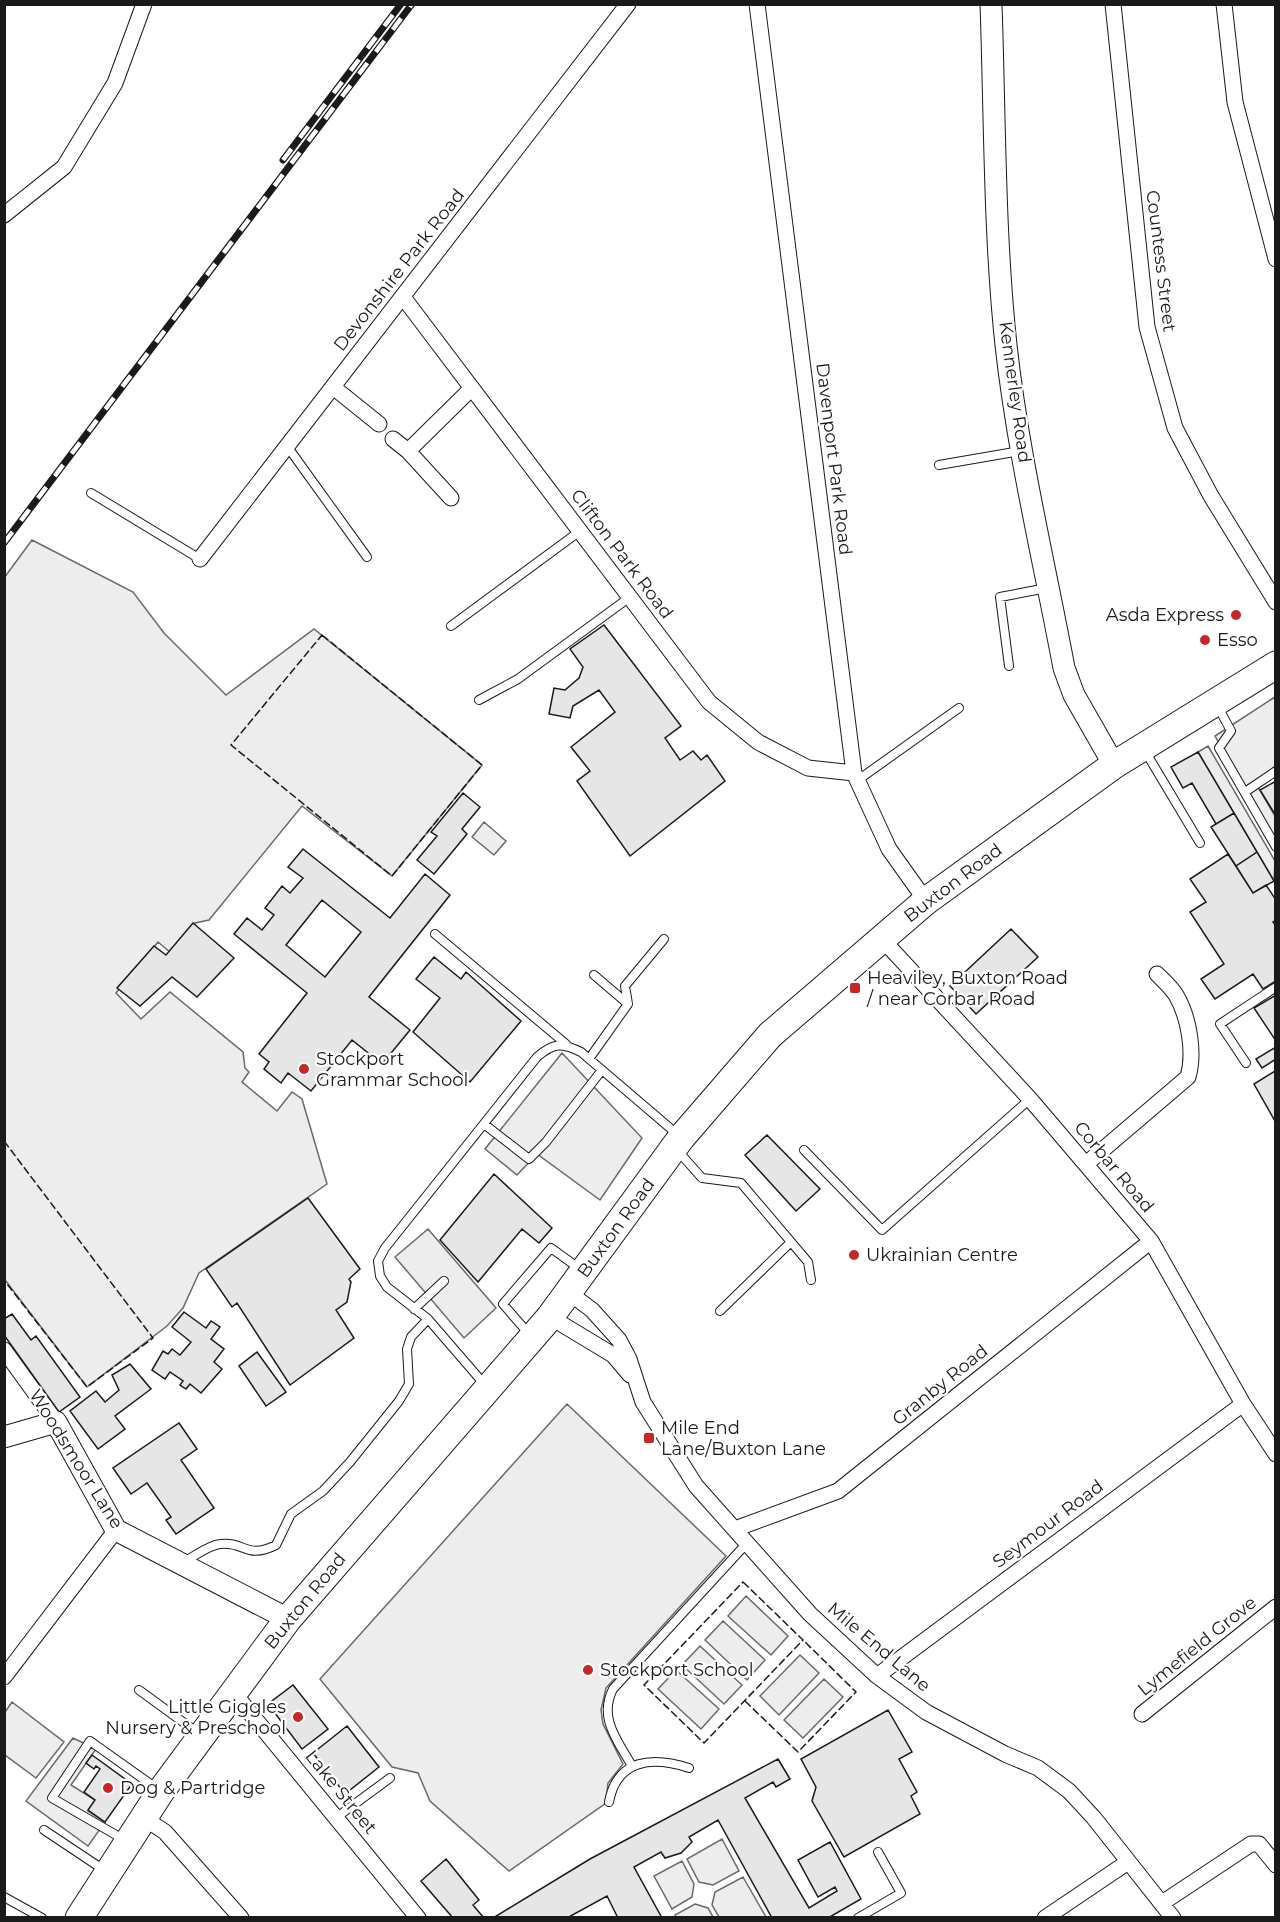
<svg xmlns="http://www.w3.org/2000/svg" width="1280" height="1922" font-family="Montserrat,sans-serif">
	<rect width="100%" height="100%" fill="#fff"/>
	<path fill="#ededed" stroke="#6a6a6a" stroke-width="1.5" d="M32,540L133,592L164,633L226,695L314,629L482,765L392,876L302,806L209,920L195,923L171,953L158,942L116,993L141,1019L170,992L243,1052L245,1068L249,1072L242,1082L277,1111L292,1092L302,1099L327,1184L199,1273L183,1308L167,1326L87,1387L5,1280L4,578Z
		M1275,697V768L1255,782L1275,816V841L1215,736Z
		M1208,746L1275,861L1274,881L1198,752Z
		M484,822L506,841L494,855L472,837Z
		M562,1053L642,1138L600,1200L537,1154L517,1175L485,1149Z
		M428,1229L496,1308L464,1338L395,1257Z
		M567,1404L726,1556L606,1688L601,1710L603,1724L623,1764L608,1783L606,1803L509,1871L430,1801L418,1773L392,1767L320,1679Z
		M746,1596L788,1636L771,1655L728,1616Z
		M723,1621L765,1660L747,1680L705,1640Z
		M700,1646L742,1685L724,1704L682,1665Z
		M800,1655L819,1673L779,1715L760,1696Z
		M676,1670L719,1709L701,1729L658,1689Z
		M824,1679L843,1697L803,1738L784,1720Z
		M12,1702L64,1742L36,1778L5,1755V1712Z
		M73,1738L96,1749L71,1785L95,1800L88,1811L105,1822L88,1846L26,1801Z
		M722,1839L739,1871L713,1885L699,1882L687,1859Z
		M682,1861L694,1884L692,1897L672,1909L654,1876Z
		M743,1877L766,1917H719L712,1905L715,1892Z
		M695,1904L708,1908L713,1917H676L675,1915Z"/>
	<path fill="#e6e6e6" stroke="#1a1a1a" stroke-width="1.5" fill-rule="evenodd" d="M604,625L681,726L665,738L680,760L693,751L701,760L707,755L725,781L630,856L577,781L590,771L571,747L615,712L599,690L573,706L570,718L549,714L554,688L565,690L579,678L583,667L570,649Z
		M1198,752L1234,813L1216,824L1192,783L1183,788L1171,767Z
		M1276,781V816L1260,790Z
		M463,793L480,807L462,829L467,834L434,874L417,860L437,836L431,832Z
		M1234,813L1257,852L1236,866L1211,827Z
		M303,849L390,918L425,874L450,895L369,997L410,1030L382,1064L352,1040L311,1091L288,1073L281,1083L264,1069L269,1062L259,1054L307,993L234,934L247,918L262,930L274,915L265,908L282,886L290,893L303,878L288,867ZM322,900L361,932L325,977L286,945Z
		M1257,852L1274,881L1253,893L1236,866Z
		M1228,854L1253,893L1266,885L1276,900V920L1273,922L1276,926V981L1263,989L1253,974L1215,999L1201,979L1224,964L1190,912L1206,902L1190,879Z
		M193,923L234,958L197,997L172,977L140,1006L117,988L154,946L166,955Z
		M1011,929L1038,957L976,1014L950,986Z
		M434,957L461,979L466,972L521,1021L470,1082L413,1032L440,998L416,979Z
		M1276,995V1041L1254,1008Z
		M1276,1047V1059L1262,1068L1256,1059Z
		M1275,1071L1276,1120L1275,1121L1254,1084Z
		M767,1135L820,1189L796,1211L745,1155Z
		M494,1174L552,1228L539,1243L522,1229L478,1282L440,1240Z
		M308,1198L360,1269L349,1279L351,1282L347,1302L336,1310L354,1338L290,1385L237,1303L232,1307L206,1269Z
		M184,1312L206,1328L211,1321L220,1327L211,1339L224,1349L214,1362L222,1369L201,1393L190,1384L186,1389L180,1385L183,1381L170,1372L165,1379L152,1370L163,1351L168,1354L172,1349L180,1355L191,1342L172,1327Z
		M12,1314L31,1340L36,1336L80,1397L59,1412L4,1335V1319Z
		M257,1352L286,1392L266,1406L239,1366Z
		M130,1364L151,1389L115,1416L125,1429L98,1449L70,1411L96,1391L105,1402L119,1390L112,1375Z
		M179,1423L197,1449L181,1460L214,1508L176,1534L166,1520L171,1517L147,1483L131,1494L113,1468Z
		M293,1685L328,1729L302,1749L268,1704Z
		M888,1710L912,1752L899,1759L917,1792L911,1796L920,1814L844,1857L812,1801L816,1787L801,1759Z
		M347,1726L379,1767L345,1794L313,1753Z
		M92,1755L132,1784L105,1822L88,1810L95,1800L84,1792L100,1769L96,1766L94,1769L86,1763Z
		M778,1759L790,1779L776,1787L773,1782L745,1798L809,1908L837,1891L835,1887L818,1897L798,1860L830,1842L861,1899L828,1918H772L718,1820L689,1837L692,1842L681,1853L665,1858L661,1852L634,1867L662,1918H618L607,1896L567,1918H493L590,1859Z
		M446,1859L479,1900L473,1905L484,1918H453L421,1881Z"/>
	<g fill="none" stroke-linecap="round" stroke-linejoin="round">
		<g stroke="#1a1a1a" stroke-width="10">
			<path id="lane" d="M287,446L367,557
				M939,465L1020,451
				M91,493L200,559
				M451,626L580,531
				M1009,666L1000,597L1047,588
				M479,700L518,679L630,597
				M1217,705L1231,731L1219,748L1276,847
				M1145,751L1200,843
				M858,780L959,708
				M1245,792L1276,771
				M435,934L566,1044
				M594,975L628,1004
				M589,1059L628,1004L625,986L664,939
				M1246,1063L1220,1024L1276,987
				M484,1124L529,1159L546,1142L602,1070
				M677,1150L702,1178L741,1183L808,1262L811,1280
				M804,1150L882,1230L1030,1099
				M414,1309L444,1281
				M720,1311L791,1242
				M529,1334L503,1304L551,1248L580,1269
				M485,1385L428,1319L387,1287L380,1276L378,1261L385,1248L537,1057C553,1043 562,1042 581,1052L677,1134
				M185,1561C195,1556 209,1545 220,1544C245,1541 246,1560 276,1545L291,1514L323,1491L350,1462L399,1401L409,1384L407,1349L411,1337L428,1319
				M139,1690L198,1733
				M632,1766C618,1741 598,1718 613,1689L747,1543
				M609,1802C617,1759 652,1756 689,1768
				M337,1817L390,1778
				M44,1830L104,1870
				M123,1839L52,1798L90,1741L156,1788
				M4,1897L42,1918
				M858,1918L901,1893L878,1852"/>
		</g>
		<g stroke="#1a1a1a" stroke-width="17">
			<path id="street" d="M757,4L854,773L889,849L926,901
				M1113,4L1147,327L1175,428L1211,496L1276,602
				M1224,4L1235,102L1276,259
				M4,215L64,167L115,83L144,4
				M403,297L709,702L758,742L808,768L854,773
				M333,387L379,424
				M393,439L408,451
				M451,498L408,451L472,388
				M200,559L628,4
				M881,938L1030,1099L1151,1241L1243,1404L1276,1454
				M1086,1164L1188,1077C1195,1053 1189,1017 1176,995C1171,987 1163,980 1157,974
				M568,1292L592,1310L619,1340L629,1359L643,1402L696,1486L810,1614L877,1676L926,1712L1005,1754L1038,1768L1069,1791L1094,1818L1173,1918
				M550,1317L613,1355L630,1375
				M4,1350L56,1422
				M735,1529L838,1491L1151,1241
				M877,1676L1243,1404
				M4,1677L116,1530
				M233,1692L418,1918
				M1142,1714L1276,1607
				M144,1818L165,1832L241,1918
				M1162,1903L1251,1844H1259L1276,1865
				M1045,1918L1128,1862"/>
		</g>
		<g stroke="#1a1a1a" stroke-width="23">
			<path id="secondary" d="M991,4C995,118 994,233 1006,345C1018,454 1044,561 1064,668L1074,695L1114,765
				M4,1437L56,1422L116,1530L288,1619"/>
		</g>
		<g stroke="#1a1a1a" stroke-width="29">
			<path id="highway" d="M79,1918L161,1791L288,1619L550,1317L681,1138L770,1035L926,901L1114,765L1276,665"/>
		</g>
		<use href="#lane" stroke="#fff" stroke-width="8"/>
		<use href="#street" stroke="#fff" stroke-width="15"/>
		<use href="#secondary" stroke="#fff" stroke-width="21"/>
		<use href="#highway" stroke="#fff" stroke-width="27"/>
		<g stroke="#1a1a1a" stroke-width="7">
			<path id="rail" d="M283,160L401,4
				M4,543L412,4"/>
		</g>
		<use href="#rail" stroke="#fff" stroke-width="4.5" stroke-dasharray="14" stroke-linecap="butt"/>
		<path stroke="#1a1a1a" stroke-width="1.5" stroke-dasharray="8 3" stroke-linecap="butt" d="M322,635L482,765L392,876L231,745Z
			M4,1141L153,1338L87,1387L4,1280
			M743,1582L803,1640L704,1743L644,1685Z
			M745,1701L798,1752L856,1692L803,1640"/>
	</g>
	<g fill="#c62828" stroke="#fff" stroke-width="2">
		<circle cx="1236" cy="615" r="6"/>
		<circle cx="1205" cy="640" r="6"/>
		<rect x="849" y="982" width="12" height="12" rx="3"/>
		<circle cx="304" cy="1069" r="6"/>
		<circle cx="854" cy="1255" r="6"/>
		<rect x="643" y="1432" width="12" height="12" rx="3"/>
		<circle cx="588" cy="1670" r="6"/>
		<circle cx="298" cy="1717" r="6"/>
		<circle cx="108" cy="1788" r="6"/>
	</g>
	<g text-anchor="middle" stroke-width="4.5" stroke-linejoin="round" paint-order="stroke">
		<g font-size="18" fill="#1a1a1a" stroke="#fff">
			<text transform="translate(1161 261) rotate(83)" y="6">Countess Street</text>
			<text transform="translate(399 270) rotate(-52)" y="6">Devonshire Park Road</text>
			<text transform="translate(1015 392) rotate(82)" y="6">Kennerley Road</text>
			<text transform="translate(834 459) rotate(83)" y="6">Davenport Park Road</text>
			<text transform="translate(622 554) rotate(53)" y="6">Clifton Park Road</text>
			<text transform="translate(953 883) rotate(-37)" y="6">Buxton Road</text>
			<text transform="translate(1114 1167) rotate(50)" y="6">Corbar Road</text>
			<text transform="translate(616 1228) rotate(-54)" y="6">Buxton Road</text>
			<text transform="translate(940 1385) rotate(-39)" y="6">Granby Road</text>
			<text transform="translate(76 1459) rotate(58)" y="6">Woodsmoor Lane</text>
			<text transform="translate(1048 1524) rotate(-37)" y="6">Seymour Road</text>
			<text transform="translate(305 1601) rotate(-51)" y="6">Buxton Road</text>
			<text transform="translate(1197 1646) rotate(-39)" y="6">Lymefield Grove</text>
			<text transform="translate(879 1647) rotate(40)" y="6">Mile End Lane</text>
			<text transform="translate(341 1792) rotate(51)" y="6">Lake Street</text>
		</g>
		<g font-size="18" fill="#1a1a1a" stroke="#fff" text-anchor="start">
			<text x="1224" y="621" text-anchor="end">Asda Express</text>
			<text x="1217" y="646">Esso</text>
			<text x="867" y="984">Heaviley, Buxton Road<tspan x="867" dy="21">/ near Corbar Road</tspan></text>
			<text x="316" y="1065">Stockport<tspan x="316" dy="21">Grammar School</tspan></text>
			<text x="866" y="1261">Ukrainian Centre</text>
			<text x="661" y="1434">Mile End<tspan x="661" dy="21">Lane/Buxton Lane</tspan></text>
			<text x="600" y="1676">Stockport School</text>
			<text x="286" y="1713" text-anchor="end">Little Giggles<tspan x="286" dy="21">Nursery &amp; Preschool</tspan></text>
			<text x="120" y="1794">Dog &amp; Partridge</text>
		</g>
	</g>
	<rect width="1280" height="1922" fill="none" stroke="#1a1a1a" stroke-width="12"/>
</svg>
